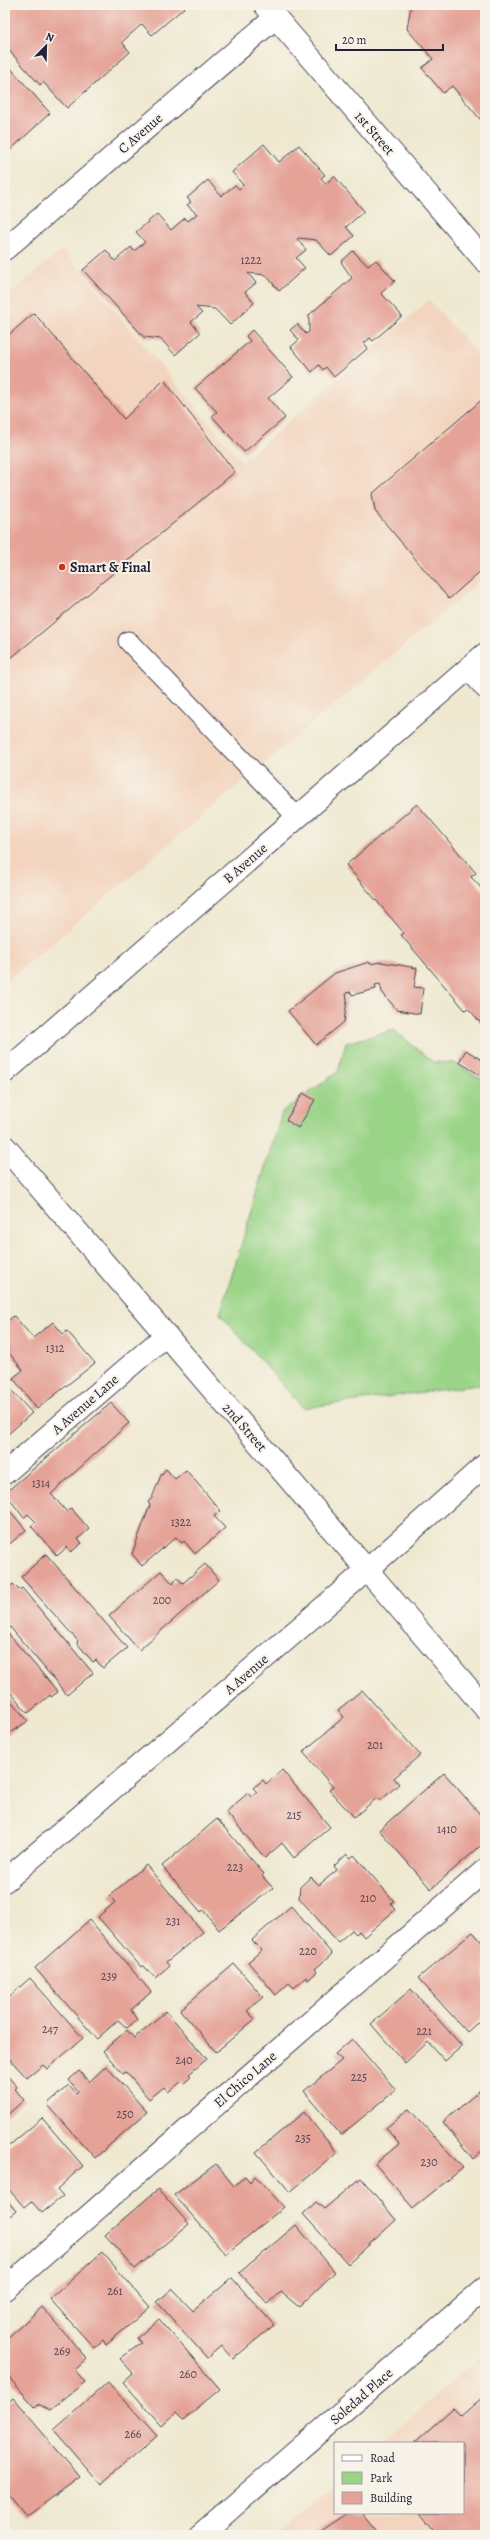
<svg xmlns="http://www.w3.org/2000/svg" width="490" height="2540" font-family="Alegreya,serif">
	<rect width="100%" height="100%" fill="#f7f3e8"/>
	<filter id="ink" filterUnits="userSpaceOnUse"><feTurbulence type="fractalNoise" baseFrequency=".025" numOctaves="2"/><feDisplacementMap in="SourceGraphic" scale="8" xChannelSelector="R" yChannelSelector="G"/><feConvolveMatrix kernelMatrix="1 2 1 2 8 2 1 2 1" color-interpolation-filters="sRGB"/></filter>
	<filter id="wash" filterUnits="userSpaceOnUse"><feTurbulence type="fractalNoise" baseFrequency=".012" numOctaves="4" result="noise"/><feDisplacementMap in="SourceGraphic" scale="16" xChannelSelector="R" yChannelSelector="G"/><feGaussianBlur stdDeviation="0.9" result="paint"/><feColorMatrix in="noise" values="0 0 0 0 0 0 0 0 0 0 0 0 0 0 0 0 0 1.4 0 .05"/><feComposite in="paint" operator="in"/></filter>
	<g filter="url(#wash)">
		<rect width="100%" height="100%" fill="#efe9d1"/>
		<path fill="#f3d4be" d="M63,249L242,462L429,300L485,362V577L5,983V298Z
			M485,2352V2535H278L335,2485V2513H463V2443H382Z"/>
		<path fill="#9ad487" stroke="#5e7b61" d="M394,1030L433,1062L454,1063L485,1081V1384L303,1408L220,1314L282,1112L338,1072L346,1043Z"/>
		<g id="blocks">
			<path fill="#e5a297" d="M5,5H183L185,7L152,35L142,24L122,42L130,52L67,108L43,82L40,85L5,46Z
				M411,5H485V125L452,86L443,93L422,68L433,59L407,29Z
				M6,63L50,113L5,155V64Z
				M264,144L279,162L299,145L325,175L321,178L326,184L334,176L364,211L346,227L354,236L331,256L316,240L299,238L297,239L306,250L296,258L305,268L279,291L266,275L248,273L256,283L245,292L254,303L230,325L215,309L196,307L202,313L191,322L200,333L175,355L161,339L144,337L83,270L106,250L115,261L131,247L134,251L145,242L136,232L157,214L171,230L185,218L188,221L197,214L187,205L191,202L187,198L208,180L221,196L235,185L239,189L243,185L232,172Z
				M353,251L368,266L376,260L395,281L381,293L402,316L373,341L370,338L364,343L368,348L334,377L326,367L323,370L319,365L312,372L291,347L299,340L290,330L297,324L306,334L309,332V315L352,278L341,262Z
				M34,313L124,419L164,380L235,472L5,663V338Z
				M252,330L293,377L268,398L285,418L244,452L212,416L217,412L195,388L250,341L246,336Z
				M485,397V567L449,599L375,511L372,494Z
				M417,804L476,873L471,877L485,892V1028L468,1008L465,1010L401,935L404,933L346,865Z
				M369,962L370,964L381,962L417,968L414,987L423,988L420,1014L397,1010L382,992L380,984L375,985L376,989L352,995L351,992L346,993L347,1000L344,1022L316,1045L288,1011L335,973Z
				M466,1050L485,1062V1078L459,1062Z
				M303,1093L315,1100L298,1128L286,1120Z
				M14,1316L33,1338L53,1322L63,1334L67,1331L95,1363L37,1409L13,1378L23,1370L5,1348V1323Z
				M5,1383L32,1413L7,1435L5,1432Z
				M111,1403L129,1423L51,1494L67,1512L71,1508L89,1529L78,1539L82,1543L71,1552L67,1547L57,1556L31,1526L36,1522L28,1514L24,1518L5,1493Z
				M166,1469L175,1479L186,1470L221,1511L214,1516L225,1528L195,1554L184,1541L182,1543L176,1537L142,1566L132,1554L150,1505L148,1502L152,1498L161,1475Z
				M5,1505L26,1530L5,1548Z
				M46,1554L127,1648L103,1668L96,1660L93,1662L77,1643L78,1641L21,1577Z
				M205,1564L219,1580L139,1650L109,1616L161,1571L173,1584L177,1578L183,1583Z
				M13,1584L19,1590L22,1588L93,1673L67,1695L5,1621V1591Z
				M5,1630L58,1692L51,1697L50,1695L28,1713L5,1686Z
				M362,1690L420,1755L394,1778L399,1784L380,1801L377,1798L354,1817L329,1790L333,1787L303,1752L344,1717L338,1710Z
				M5,1694L28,1721L5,1736Z
				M282,1770L330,1827L294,1858L282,1843L265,1858L226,1812L248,1793L251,1797L257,1792L253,1788L263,1780L266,1784Z
				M444,1773L485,1820V1842L431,1889L379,1830Z
				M217,1819L264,1874L262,1876L273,1888L219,1930L203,1910L201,1912L162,1866Z
				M347,1854L351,1858L354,1855L394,1901L390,1903L395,1910L364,1937L359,1931L356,1934L352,1930L338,1942L299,1898L300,1887L311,1877L319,1885L337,1870L334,1866Z
				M146,1865L203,1932L166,1962L169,1966L155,1978L143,1965L141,1967L98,1917L115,1902L109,1896Z
				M291,1906L332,1954L315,1969L317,1972L308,1980L306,1977L294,1988L289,1983L276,1995L248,1962L262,1950L252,1940Z
				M89,1920L151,1992L131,2010L137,2020L127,2028L118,2020L97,2039L35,1968Z
				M473,1932L485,1946V2016L467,2032L418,1978Z
				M234,1964L263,1997L247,2011L255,2019L216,2052L180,2010Z
				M30,1978L83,2038L47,2069L43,2065L27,2078L5,2054V2000Z
				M411,1989L462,2046L445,2061L428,2042L405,2063L371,2024Z
				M166,2011L207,2059L189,2074L191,2077L183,2084L181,2082L168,2092L164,2087L149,2099L126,2072L123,2074L103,2051L127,2030L134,2038Z
				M352,2039L396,2090L341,2135L304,2091L342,2060L335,2054Z
				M106,2066L147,2112L95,2158L47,2104L69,2085L76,2093L78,2091L69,2080L79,2071L89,2082Z
				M5,2073L17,2087L15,2089L24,2100L5,2117Z
				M485,2086V2148L473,2159L443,2122Z
				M409,2109L463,2168L413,2208L375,2164L399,2144L386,2128Z
				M304,2112L337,2153L290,2192L256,2152Z
				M42,2118L83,2166L57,2189L63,2196L42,2213L31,2201L24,2207L5,2185V2149Z
				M216,2164L234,2186L245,2176L250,2182L255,2176L284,2207L226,2254L174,2195Z
				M361,2178L396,2220L348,2264L303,2214L316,2202L324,2209Z
				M158,2189L189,2224L135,2269L105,2235Z
				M5,2198L16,2211L5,2220Z
				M296,2225L335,2272L299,2307L281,2292L268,2304L239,2273Z
				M102,2252L150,2307L106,2345L103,2340L94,2348L50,2299Z
				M232,2278L274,2325L233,2359L221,2346L207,2358L157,2302L172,2289L193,2311Z
				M42,2307L87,2359L75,2370L85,2382L50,2410L38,2404L35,2407L5,2373V2340Z
				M159,2319L220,2389L183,2420L176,2413L162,2426L123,2382L133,2373L120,2359L141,2343L137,2338Z
				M108,2382L157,2436L101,2484L54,2430Z
				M483,2397L485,2535H437L419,2513H463V2443H414L453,2408L461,2416Z
				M13,2398L80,2477L26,2517L5,2492V2405Z
				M348,2513H362L380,2535H315Z"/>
		</g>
	</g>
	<g filter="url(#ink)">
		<use href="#blocks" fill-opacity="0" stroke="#414052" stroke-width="1"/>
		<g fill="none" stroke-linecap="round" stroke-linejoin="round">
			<g stroke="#414052" stroke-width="21">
				<path id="lane" d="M128,641L297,817
					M468,669L485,689"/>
			</g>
			<g stroke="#414052" stroke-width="24">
				<path id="street" d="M5,249L276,17
					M5,1072L485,654
					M5,1147L367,1570L5,1881
					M5,1473L166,1335
					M5,2289L485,1870
					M200,2535L485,2288"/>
			</g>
			<g stroke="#414052" stroke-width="24">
				<path id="secondary" d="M265,5L485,261
					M485,1465L367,1570L485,1708"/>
			</g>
			<use href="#lane" stroke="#fff" stroke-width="19"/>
			<use href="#street" stroke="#fff" stroke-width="22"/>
			<use href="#secondary" stroke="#fff" stroke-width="22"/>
		</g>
	</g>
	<circle fill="#c8321e" stroke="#f7f3e8" stroke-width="1.5" cx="62" cy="567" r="4"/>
	<g text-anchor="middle" stroke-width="4" stroke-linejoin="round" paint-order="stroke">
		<g font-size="12" fill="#534252">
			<text x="251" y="264">1222</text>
			<text x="55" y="1352">1312</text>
			<text x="41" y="1487">1314</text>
			<text x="181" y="1526">1322</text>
			<text x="162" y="1604">200</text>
			<text x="375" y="1749">201</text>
			<text x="294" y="1819">215</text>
			<text x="447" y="1833">1410</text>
			<text x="235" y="1871">223</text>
			<text x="368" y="1902">210</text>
			<text x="173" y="1925">231</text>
			<text x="308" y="1955">220</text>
			<text x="109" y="1980">239</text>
			<text x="50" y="2033">247</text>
			<text x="424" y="2035">221</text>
			<text x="184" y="2064">240</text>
			<text x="359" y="2081">225</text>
			<text x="125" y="2118">250</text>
			<text x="303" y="2142">235</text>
			<text x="429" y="2166">230</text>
			<text x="115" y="2295">261</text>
			<text x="62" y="2355">269</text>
			<text x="188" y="2378">260</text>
			<text x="133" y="2438">266</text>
		</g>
		<g font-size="14" fill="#22223b" stroke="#f7f3e8">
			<text transform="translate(140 133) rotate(-41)" y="5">C Avenue</text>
			<text transform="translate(375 133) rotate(49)" y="5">1st Street</text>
			<text transform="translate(245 863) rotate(-41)" y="5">B Avenue</text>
			<text transform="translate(85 1404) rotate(-41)" y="5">A Avenue Lane</text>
			<text transform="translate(245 1427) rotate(49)" y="5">2nd Street</text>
			<text transform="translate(246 1674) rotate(-41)" y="5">A Avenue</text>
			<text transform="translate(245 2079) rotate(-41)" y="5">El Chico Lane</text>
			<text transform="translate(361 2396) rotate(-41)" y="5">Soledad Place</text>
		</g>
		<g font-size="14" font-weight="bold" fill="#22223b" stroke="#f7f3e8" text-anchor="start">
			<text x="70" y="572">Smart &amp; Final</text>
		</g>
	</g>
	<rect width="490" height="2540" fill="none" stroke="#f7f3e8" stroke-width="20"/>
	<rect x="334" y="2442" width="130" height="72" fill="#f7f3e8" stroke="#a29fa3"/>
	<rect x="342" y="2455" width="20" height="6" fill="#ffffff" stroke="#a29fa3"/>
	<text x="370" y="2462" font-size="12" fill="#22223b">Road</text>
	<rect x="342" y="2472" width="20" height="12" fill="#9ad487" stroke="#a29fa3"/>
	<text x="370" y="2482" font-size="12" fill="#22223b">Park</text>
	<rect x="342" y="2492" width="20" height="12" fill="#e5a297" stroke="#a29fa3"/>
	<text x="370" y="2502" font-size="12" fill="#22223b">Building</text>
	<g transform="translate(46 46) rotate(23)" stroke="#f7f3e8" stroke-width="3" paint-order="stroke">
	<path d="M0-3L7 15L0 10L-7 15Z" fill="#22223b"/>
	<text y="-6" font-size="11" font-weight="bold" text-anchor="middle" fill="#22223b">N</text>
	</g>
	<path d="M336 44v6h107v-6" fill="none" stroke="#22223b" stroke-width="2"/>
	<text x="342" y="44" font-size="12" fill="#22223b" stroke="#f7f3e8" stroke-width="3" paint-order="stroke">20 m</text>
</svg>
